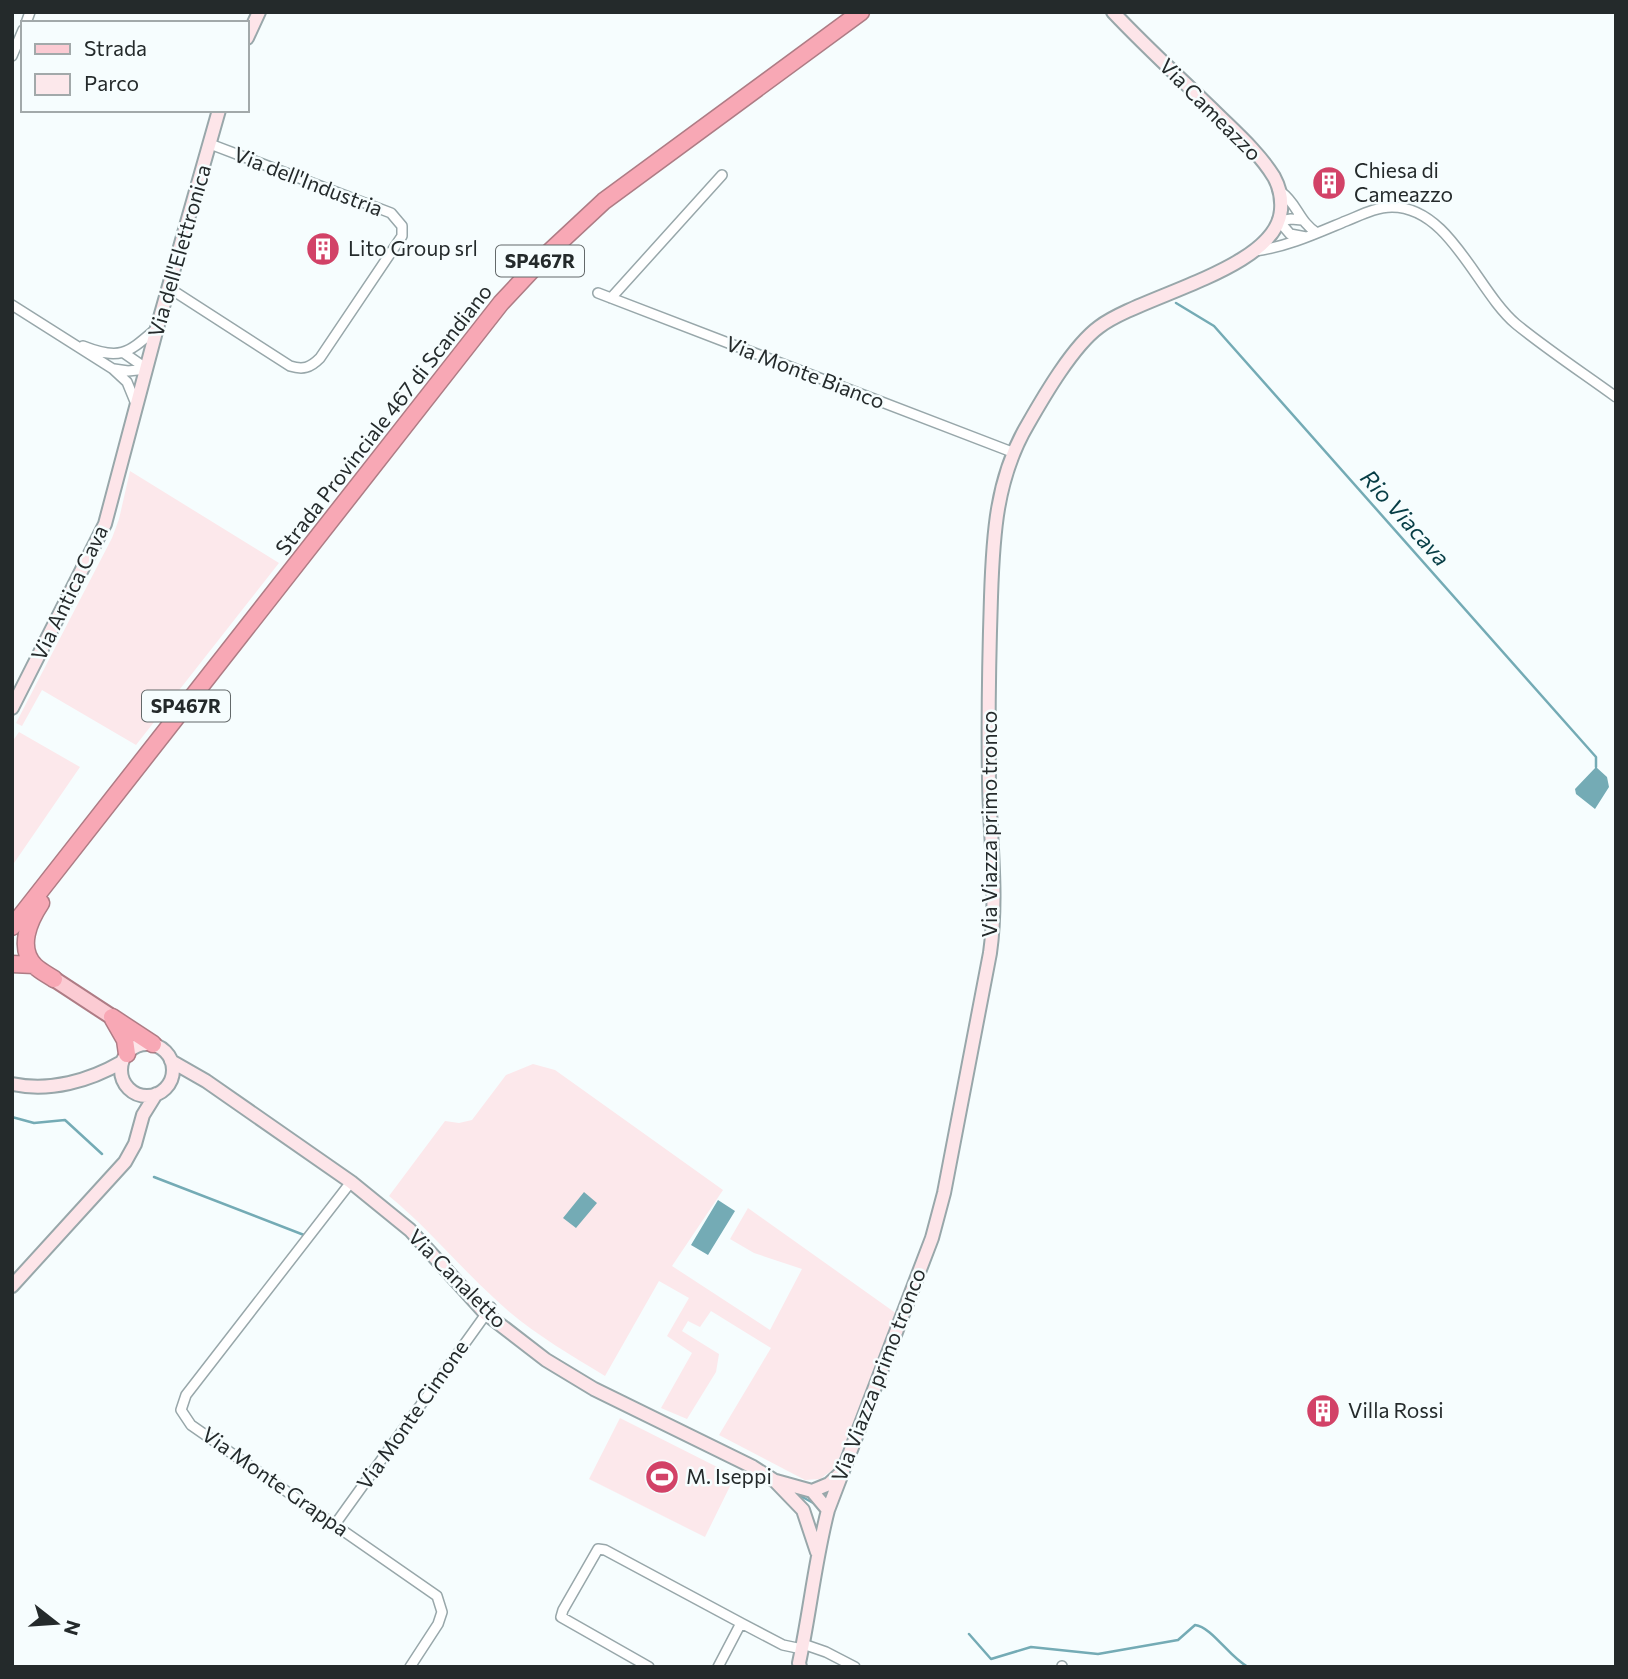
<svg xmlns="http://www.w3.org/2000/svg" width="1628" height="1679" font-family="Commissioner,sans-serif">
	<rect width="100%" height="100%" fill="#f6fdfe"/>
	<path fill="#fce8eb" d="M130,471L279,563L136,745L42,690L22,726L16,723L112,538L119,519Z
		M19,732L80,767L12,866V742Z
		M533,1064L555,1070L723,1190L672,1266L770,1330L802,1269L754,1253L730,1239L748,1208L897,1314L835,1468L820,1479L805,1480L719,1435L771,1348L711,1311L700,1327L688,1321L682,1331L719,1354L716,1372L687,1419L661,1408L692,1353L667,1336L689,1298L659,1281L605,1376C566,1352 527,1330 494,1298C458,1265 427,1227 389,1196L445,1121L459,1123L472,1120L506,1075Z
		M620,1418L735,1476L705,1537L589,1479Z"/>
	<path fill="#74abb5" d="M1596,767L1607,777L1609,787L1595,809L1576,794L1575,789Z
		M584,1192L597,1203L576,1228L563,1218Z
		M718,1200L735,1211L708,1255L691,1245Z"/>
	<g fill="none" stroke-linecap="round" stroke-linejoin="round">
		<path stroke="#74abb5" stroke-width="2.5" d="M1176,303L1214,326L1596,757V767
			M12,1117L34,1123L65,1120L102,1154
			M154,1177L304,1235
			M795,1493L817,1505
			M969,1634L991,1659L1031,1647L1098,1654L1178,1640L1195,1625C1212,1627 1229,1657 1248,1667"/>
		<g stroke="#98a7aa" stroke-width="12">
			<path id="street" d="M26,23L30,12
				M12,56L23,30
				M1281,192C1297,203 1299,222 1317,233
				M1302,220L1291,219L1279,221L1290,234L1306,237
				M1255,251C1287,247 1317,233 1346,221C1361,215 1376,207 1392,207C1450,207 1477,291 1516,324C1548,350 1583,373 1616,397
				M169,288L290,366C303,370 310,368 320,358L402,236V226L391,213L210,144
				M598,293L1012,452
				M611,298L722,175
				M12,305L113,369L127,382L136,404
				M83,346C121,361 128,353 157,328
				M124,353L147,369
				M114,369L128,371L147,369
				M351,1182L186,1395L181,1410L191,1425L437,1596L442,1612L438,1624L410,1667
				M336,1523L491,1307
				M803,1644L826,1652L855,1667
				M649,1667L561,1617L563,1610L598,1549L605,1550L741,1623
				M718,1667L741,1623L783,1645L802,1649
				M1062,1667V1666"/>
		</g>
		<g stroke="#98a7aa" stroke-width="16">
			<path id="secondary" d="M247,38L259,12
				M12,708L105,524L157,328L219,110
				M121 1070a26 26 0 1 1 52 0a26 26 0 1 1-52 0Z
				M171,1061L206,1081L351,1182L410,1230L485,1313L546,1360L594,1389L753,1467L775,1481L803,1510L817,1552
				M12,1084C50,1092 89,1081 122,1062
				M12,1286L125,1162L135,1144L143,1115L156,1094
				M776,1481L812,1491L828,1510
				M812,1491L829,1484L841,1473
				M800,1667L799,1663C810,1612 815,1560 828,1510L932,1238L944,1193L990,953C998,896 990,839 989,781C988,720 989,658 991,597C993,535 996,478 1028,424C1044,396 1073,346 1099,327C1141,295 1277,269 1281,210C1282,198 1280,188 1274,177C1258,151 1233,130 1212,109C1179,77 1145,46 1113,12"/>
		</g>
		<g stroke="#ae7c85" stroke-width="18">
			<path id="primary" d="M54,979L112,1017"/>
		</g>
		<g stroke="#ae7c85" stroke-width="19">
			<path id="highway" d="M41,903C29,921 17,948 35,966C40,971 48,975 54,979
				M12,927L501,303L545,256L604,201L861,12
				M12,964L34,965
				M112,1017L153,1044
				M113,1019L125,1040L127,1054"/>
		</g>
		<use href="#street" stroke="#fff" stroke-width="9"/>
		<use href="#secondary" stroke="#fde5e9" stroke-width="12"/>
		<use href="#primary" stroke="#fbcbd3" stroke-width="14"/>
		<use href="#highway" stroke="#f8a8b5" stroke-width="16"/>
	</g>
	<defs>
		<g id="building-disc" transform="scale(1.75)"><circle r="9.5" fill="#d24267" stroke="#f6fdfe"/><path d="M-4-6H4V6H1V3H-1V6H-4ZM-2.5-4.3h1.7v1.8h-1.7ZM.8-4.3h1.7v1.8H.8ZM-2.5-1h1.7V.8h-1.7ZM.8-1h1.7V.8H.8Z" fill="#fff"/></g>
		<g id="stadium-disc" transform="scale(1.75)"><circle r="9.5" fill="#d24267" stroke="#f6fdfe"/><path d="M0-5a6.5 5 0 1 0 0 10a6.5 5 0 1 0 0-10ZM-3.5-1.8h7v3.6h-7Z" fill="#fff"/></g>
	</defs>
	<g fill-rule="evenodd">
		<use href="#building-disc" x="1329" y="183"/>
		<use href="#building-disc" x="323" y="249"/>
		<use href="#building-disc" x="1323" y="1411"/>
		<use href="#stadium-disc" x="662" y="1477"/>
	</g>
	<g text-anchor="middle" stroke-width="5" stroke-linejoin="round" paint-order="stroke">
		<g fill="#f6fdfe" stroke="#63696a" stroke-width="2">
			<rect x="496" y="245.5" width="88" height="31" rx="5"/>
			<rect x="142" y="690.5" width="88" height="31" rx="5"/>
		</g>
		<g font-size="19" font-weight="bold" fill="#242a2b">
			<text x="540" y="268">SP467R</text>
			<text x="186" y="713">SP467R</text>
		</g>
		<g font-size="21" fill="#242a2b" stroke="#f6fdfe">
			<text transform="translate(1210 110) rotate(45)" y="7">Via Cameazzo</text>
			<text transform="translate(308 182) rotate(21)" y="7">Via dell'Industria</text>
			<text transform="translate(180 251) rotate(-74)" y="7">Via dell'Elettronica</text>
			<text transform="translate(805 373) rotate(21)" y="7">Via Monte Bianco</text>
			<text transform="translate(384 420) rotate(-52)" y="7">Strada Provinciale 467 di Scandiano</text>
			<text transform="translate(70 593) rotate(-64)" y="7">Via Antica Cava</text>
			<text transform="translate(990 824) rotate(-90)" y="7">Via Viazza primo tronco</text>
			<text transform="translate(457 1279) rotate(45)" y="7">Via Canaletto</text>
			<text transform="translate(879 1375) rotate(-69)" y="7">Via Viazza primo tronco</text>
			<text transform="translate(413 1415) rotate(-55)" y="7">Via Monte Cimone</text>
			<text transform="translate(275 1482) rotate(35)" y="7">Via Monte Grappa</text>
		</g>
		<g font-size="21" fill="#242a2b" stroke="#f6fdfe" text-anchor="start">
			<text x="1354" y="178">Chiesa di<tspan x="1354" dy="24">Cameazzo</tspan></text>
			<text x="348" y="256">Lito Group srl</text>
			<text x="1348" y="1418">Villa Rossi</text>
			<text x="686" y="1484">M. Iseppi</text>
		</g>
		<g font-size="23" font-style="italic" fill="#063d45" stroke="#f6fdfe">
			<text transform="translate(1405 518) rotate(48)" y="8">Rio Viacava</text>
		</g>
	</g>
	<rect width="1628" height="1679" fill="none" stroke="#242a2b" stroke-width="28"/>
	<rect x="21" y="21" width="228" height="91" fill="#f6fdfe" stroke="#a2a9aa" stroke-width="2"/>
	<rect x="35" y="44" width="35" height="10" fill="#fbcbd3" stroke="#a2a9aa" stroke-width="2"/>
	<text x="84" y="56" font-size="21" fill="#242a2b">Strada</text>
	<rect x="35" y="74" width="35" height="21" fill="#fce8eb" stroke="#a2a9aa" stroke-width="2"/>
	<text x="84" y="91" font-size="21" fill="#242a2b">Parco</text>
	<g transform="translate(56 1623) rotate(107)" stroke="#f6fdfe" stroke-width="5" paint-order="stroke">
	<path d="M0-5L12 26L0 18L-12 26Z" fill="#242a2b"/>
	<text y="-10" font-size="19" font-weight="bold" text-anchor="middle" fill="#242a2b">N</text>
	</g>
</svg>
